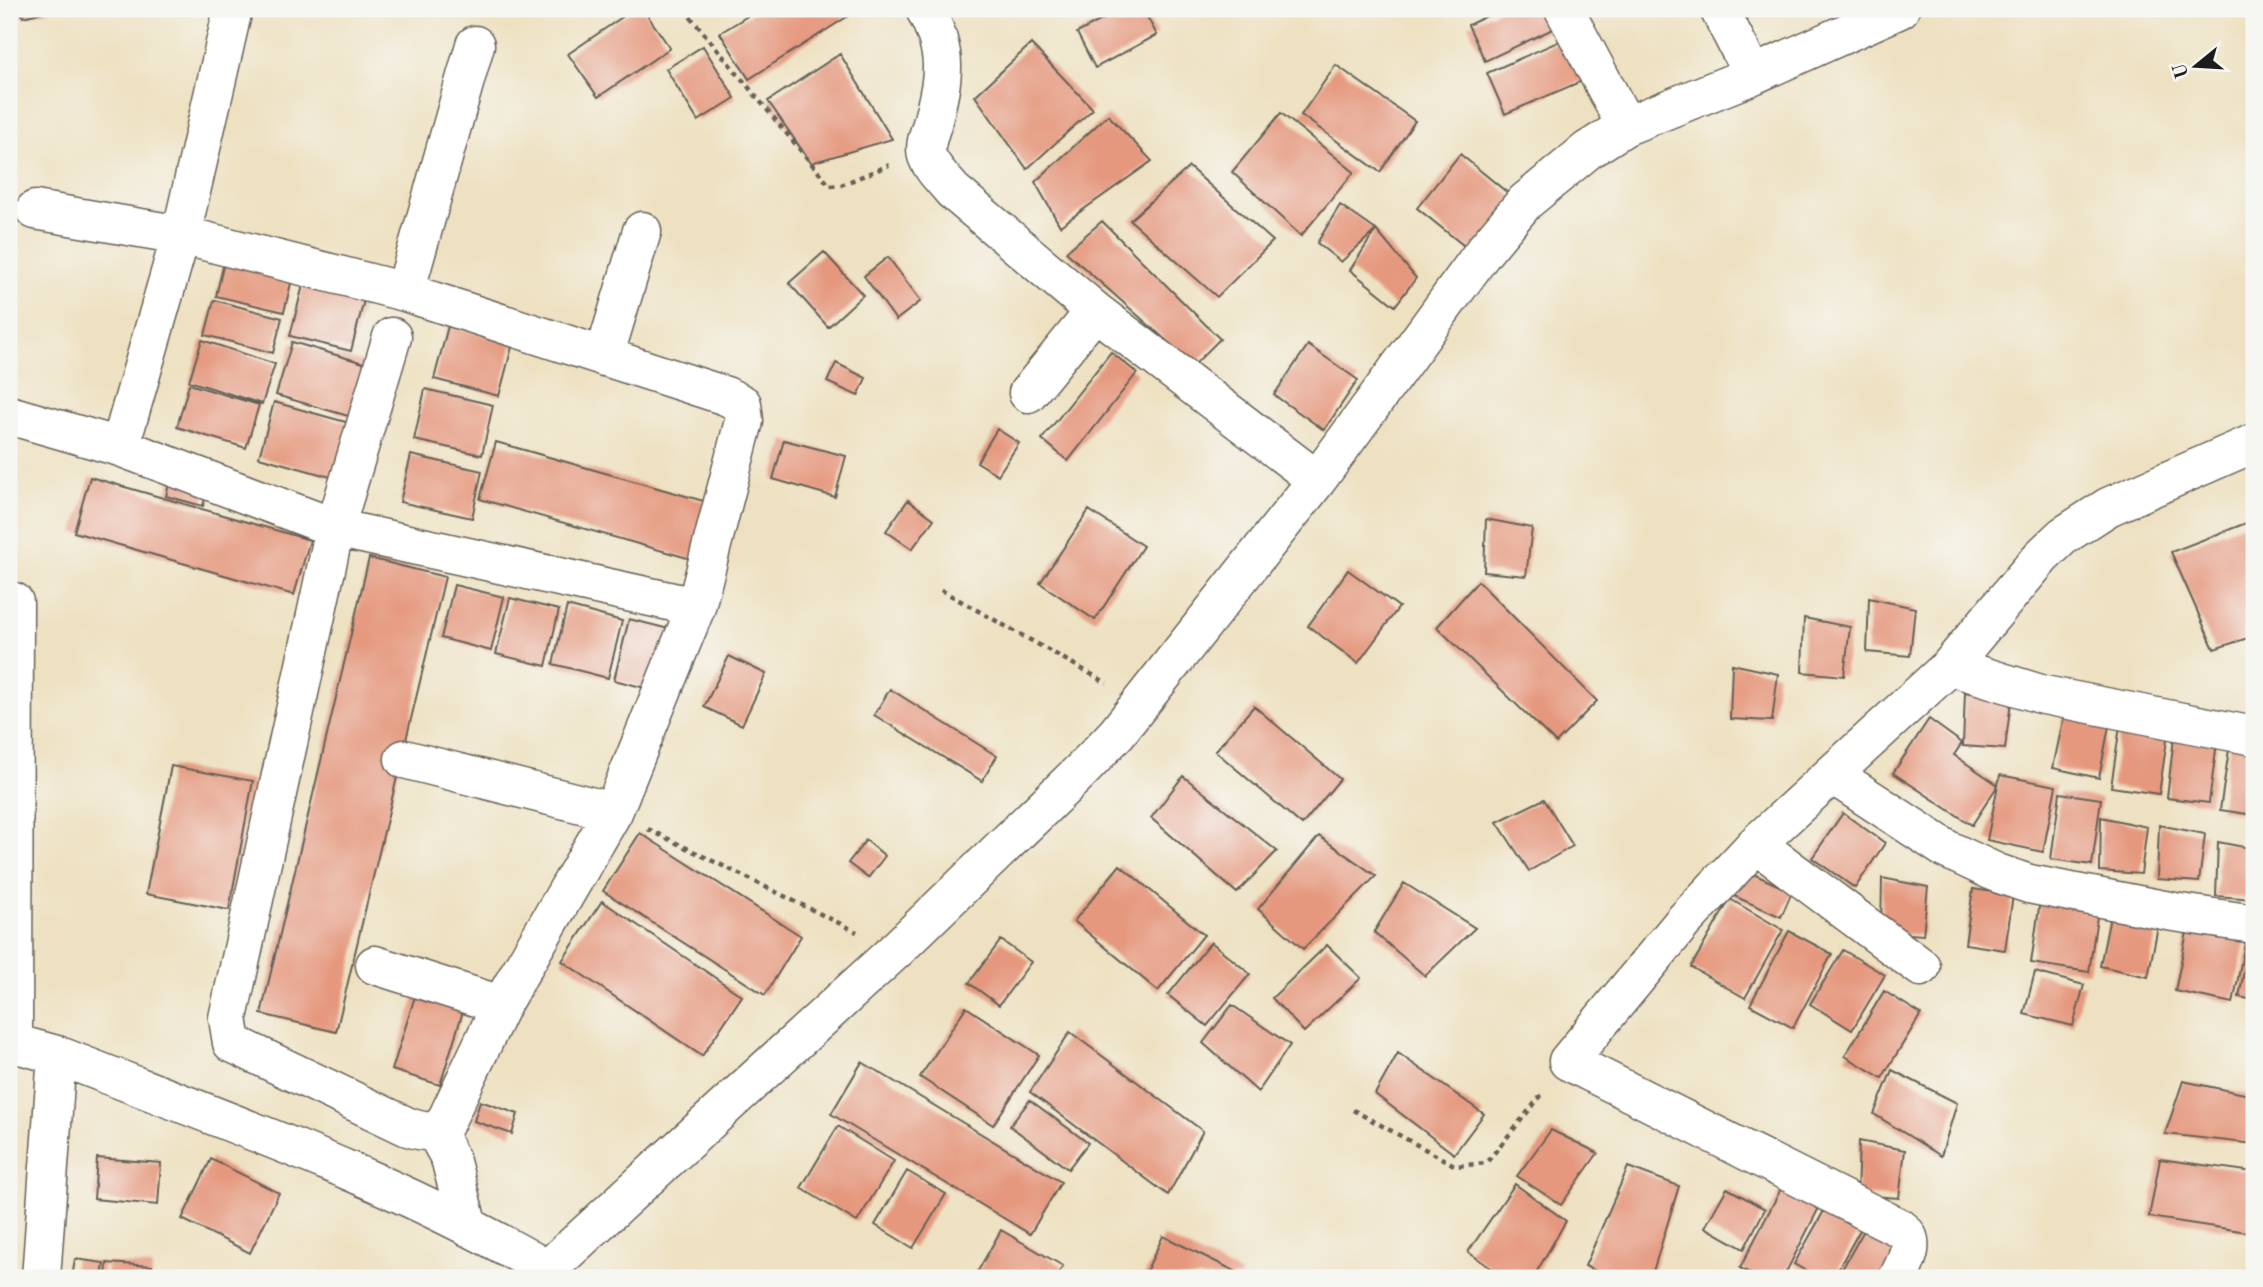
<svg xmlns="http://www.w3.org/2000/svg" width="2263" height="1287" font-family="'Old Standard TT',serif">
	<rect width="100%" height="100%" fill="#f6f6f2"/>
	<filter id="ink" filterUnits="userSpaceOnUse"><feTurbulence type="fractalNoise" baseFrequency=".0143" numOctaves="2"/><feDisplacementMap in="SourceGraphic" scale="14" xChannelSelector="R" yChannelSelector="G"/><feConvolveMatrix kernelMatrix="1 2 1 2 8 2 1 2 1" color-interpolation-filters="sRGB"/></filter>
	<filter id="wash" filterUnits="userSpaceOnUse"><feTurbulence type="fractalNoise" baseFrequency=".00686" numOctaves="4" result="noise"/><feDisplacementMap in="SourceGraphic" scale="28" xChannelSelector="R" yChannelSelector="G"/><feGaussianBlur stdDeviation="1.57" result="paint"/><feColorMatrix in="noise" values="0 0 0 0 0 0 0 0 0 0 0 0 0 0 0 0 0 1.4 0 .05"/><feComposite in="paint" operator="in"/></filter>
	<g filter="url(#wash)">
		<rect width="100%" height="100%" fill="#eee1c1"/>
		<g id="blocks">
			<path fill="#e5987e" d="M21,9H51V10L23,17Z
				M634,9H643L670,48L598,97L568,54Z
				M759,9H850L853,13L749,79L720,33Z
				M1122,9H1143L1157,35L1095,68L1077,33Z
				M1501,9H1545L1555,28L1485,61L1468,25Z
				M1578,33L1596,75L1505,114L1487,73Z
				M1031,44L1093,109L1027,169L975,96Z
				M703,46L735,98L698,121L666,69Z
				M840,54L892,139L811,163L768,101Z
				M1336,65L1415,121L1380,172L1301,115Z
				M1281,113L1354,172L1301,236L1232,172Z
				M1108,115L1152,161L1060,226L1035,182Z
				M1460,154L1515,199L1473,253L1417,208Z
				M1189,167L1273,241L1217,297L1130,220Z
				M1340,205L1376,230L1341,262L1317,243Z
				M1102,221L1220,339L1194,365L1066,252Z
				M1376,230L1416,278L1395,306L1350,270Z
				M824,252L863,295L828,327L789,283Z
				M888,257L921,301L896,320L864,276Z
				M225,258L293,275L284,312L216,296Z
				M303,285L364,300L351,351L290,336Z
				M214,300L282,318L273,353L205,335Z
				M448,326L513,343L499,396L434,379Z
				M202,340L275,364L262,404L189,381Z
				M292,342L377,367L362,420L276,395Z
				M1308,345L1358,380L1324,430L1274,395Z
				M1111,352L1137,373L1068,461L1042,439Z
				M836,363L866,378L858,396L827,382Z
				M189,384L259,405L246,448L177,427Z
				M425,389L493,405L482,455L414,440Z
				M274,402L360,426L345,481L259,457Z
				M997,429L1019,443L998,475L977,462Z
				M784,440L846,456L835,497L773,479Z
				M496,442L714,504L698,561L480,499Z
				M411,455L482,471L472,518L400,502Z
				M90,477L310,540L294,595L74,532Z
				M171,477L208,487L203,506L166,496Z
				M908,500L934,519L912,549L886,531Z
				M1089,510L1143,546L1095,620L1040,583Z
				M1486,519L1532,528L1526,576L1484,572Z
				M2254,520V636L2214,649L2171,552Z
				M369,558L445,577L336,1032L261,1014Z
				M1348,570L1399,607L1358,663L1308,626Z
				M1478,581L1597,701L1556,743L1437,627Z
				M454,585L504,597L491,651L441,638Z
				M510,598L559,610L546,666L496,654Z
				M1869,598L1915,608L1910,656L1867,652Z
				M567,606L622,621L608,678L553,664Z
				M1804,618L1850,627L1844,676L1802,672Z
				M629,619L677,631L661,692L614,680Z
				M729,656L766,674L742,725L704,707Z
				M1732,664L1778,674L1772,721L1730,719Z
				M890,689L997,756L982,781L874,715Z
				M1965,692L2011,701L2005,749L1963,746Z
				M1254,706L1340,779L1302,825L1215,751Z
				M2066,706L2111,716L2099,778L2053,768Z
				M1929,719L1962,743L1954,755L1998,785L1972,825L1893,773Z
				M2121,719L2169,726L2159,794L2111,787Z
				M2174,737L2217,742L2209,803L2167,798Z
				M2230,743L2254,747V815L2220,810Z
				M171,766L253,781L229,910L146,894Z
				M2000,775L2056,786L2043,852L1987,840Z
				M1183,776L1277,851L1237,893L1151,818Z
				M2060,793L2101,799L2092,865L2051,859Z
				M1544,799L1573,846L1529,871L1497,822Z
				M1843,813L1885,843L1855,888L1812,858Z
				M2101,817L2147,827L2141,874L2100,871Z
				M2159,825L2205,834L2199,882L2157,879Z
				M640,833L801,936L765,995L603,891Z
				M1319,836L1376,876L1303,949L1258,909Z
				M866,840L885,856L868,878L848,863Z
				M2218,842L2254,849V899L2216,896Z
				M1120,865L1204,935L1158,991L1074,921Z
				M1745,870L1792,892L1781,917L1734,896Z
				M1882,878L1928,887L1923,935L1881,932Z
				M1404,883L1475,928L1425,976L1374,932Z
				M1973,889L2013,895L2005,950L1965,944Z
				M2041,894L2099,903L2089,972L2031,963Z
				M1730,899L1783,930L1745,998L1691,967Z
				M602,901L742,996L702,1056L562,961Z
				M2110,917L2158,926L2148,977L2100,966Z
				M2190,917L2248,929L2233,1003L2175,991Z
				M2253,926H2254V1000L2239,997Z
				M1789,931L1832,954L1793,1028L1750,1005Z
				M1001,940L1031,962L999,1005L969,983Z
				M1211,942L1250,974L1207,1026L1168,995Z
				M1327,945L1361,978L1304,1032L1272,998Z
				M1843,950L1885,975L1852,1030L1810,1004Z
				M2035,972L2084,985L2073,1026L2024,1014Z
				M1884,991L1921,1014L1882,1078L1845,1056Z
				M416,993L464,1008L440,1085L392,1070Z
				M1232,1005L1290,1045L1258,1092L1203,1043Z
				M966,1007L1039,1055L993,1125L920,1077Z
				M1070,1032L1203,1131L1168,1195L1030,1092Z
				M1398,1053L1484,1114L1454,1154L1375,1094Z
				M862,1062L1061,1182L1030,1234L831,1114Z
				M1892,1070L1957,1103L1941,1156L1874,1114Z
				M2183,1081L2254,1096V1144L2165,1134Z
				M1030,1100L1088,1143L1068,1169L1010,1126Z
				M480,1101L518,1114L512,1134L474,1121Z
				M9,1120H13L11,1174L9,1173Z
				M838,1126L894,1161L857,1222L801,1188Z
				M1551,1130L1598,1153L1561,1205L1517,1176Z
				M1859,1141L1905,1150L1899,1198L1857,1195Z
				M97,1158L161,1163L158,1205L94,1199Z
				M211,1159L279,1193L250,1253L182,1219Z
				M2160,1159L2254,1172V1233L2149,1217Z
				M1628,1167L1679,1186L1651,1278H1611L1585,1266Z
				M907,1171L946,1194L913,1248L875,1225Z
				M1785,1181L1823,1200L1783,1278H1759L1740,1268Z
				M1515,1184L1566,1221L1533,1278H1505L1468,1252Z
				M1727,1188L1765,1209L1744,1249L1705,1227Z
				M1829,1202L1864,1223L1833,1278H1819L1794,1264Z
				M1867,1225L1905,1247L1886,1278H1837Z
				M1001,1230L1063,1266L1056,1278H974Z
				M1163,1236L1241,1274L1239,1278H1143Z
				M75,1259L104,1263L102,1278H72Z
				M107,1263L152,1266V1278H106Z"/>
		</g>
	</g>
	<g filter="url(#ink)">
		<use href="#blocks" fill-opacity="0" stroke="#666156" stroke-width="2"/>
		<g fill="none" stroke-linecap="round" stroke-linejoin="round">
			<g stroke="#666156" stroke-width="41">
				<path id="minor" d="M925,9C949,54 944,76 932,124C929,134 924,146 927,156C932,169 944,180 953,191L1095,311L1317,480
					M1564,9L1626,126
					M1719,9L1753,75
					M35,210L181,235L233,9
					M405,292L475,45
					M392,337L335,528L228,1018L232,1043L408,1127C421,1131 430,1134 443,1127L501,1005L613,812L696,607L744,421L742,404L726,396L405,292L181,235L120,447L335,528L696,607
					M604,357L642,231
					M1028,393L1095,311
					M9,415L120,447
					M1950,666L2044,695L2254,736
					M404,759L613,812
					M1833,775L1946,849L1997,873L2029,884L2174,912L2254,924
					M1756,844L1921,967
					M375,965L501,1005
					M9,1042L57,1055C222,1120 393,1179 546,1269
					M13,1042L14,602
					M435,1131L450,1158L468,1227
					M41,1278L57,1055
					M538,1278L895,951L1083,769L1117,733L1317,480L1484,251L1525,202L1588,150L1626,126L1753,75L1900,9
					M1898,1278C1906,1262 1918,1241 1900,1228L1568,1061L1683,922L1756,844L1950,666L2041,557L2063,536L2108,507L2254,443"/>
			</g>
			<path stroke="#666156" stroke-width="4.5" stroke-dasharray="5 5" stroke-linecap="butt" d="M684,9L830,186L841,185L889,165
				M941,590L1107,683
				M648,829L857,932
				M1353,1110L1456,1166L1486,1163L1544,1092"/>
			<use href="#minor" stroke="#fff" stroke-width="38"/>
		</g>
	</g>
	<rect width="2263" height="1287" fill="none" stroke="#f6f6f2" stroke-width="35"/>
	<g transform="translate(2196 66) rotate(252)" stroke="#f6f6f2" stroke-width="5" paint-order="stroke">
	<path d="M0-5L12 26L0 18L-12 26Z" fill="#1c1c1c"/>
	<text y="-10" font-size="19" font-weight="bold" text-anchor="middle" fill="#1c1c1c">U</text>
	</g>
</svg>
